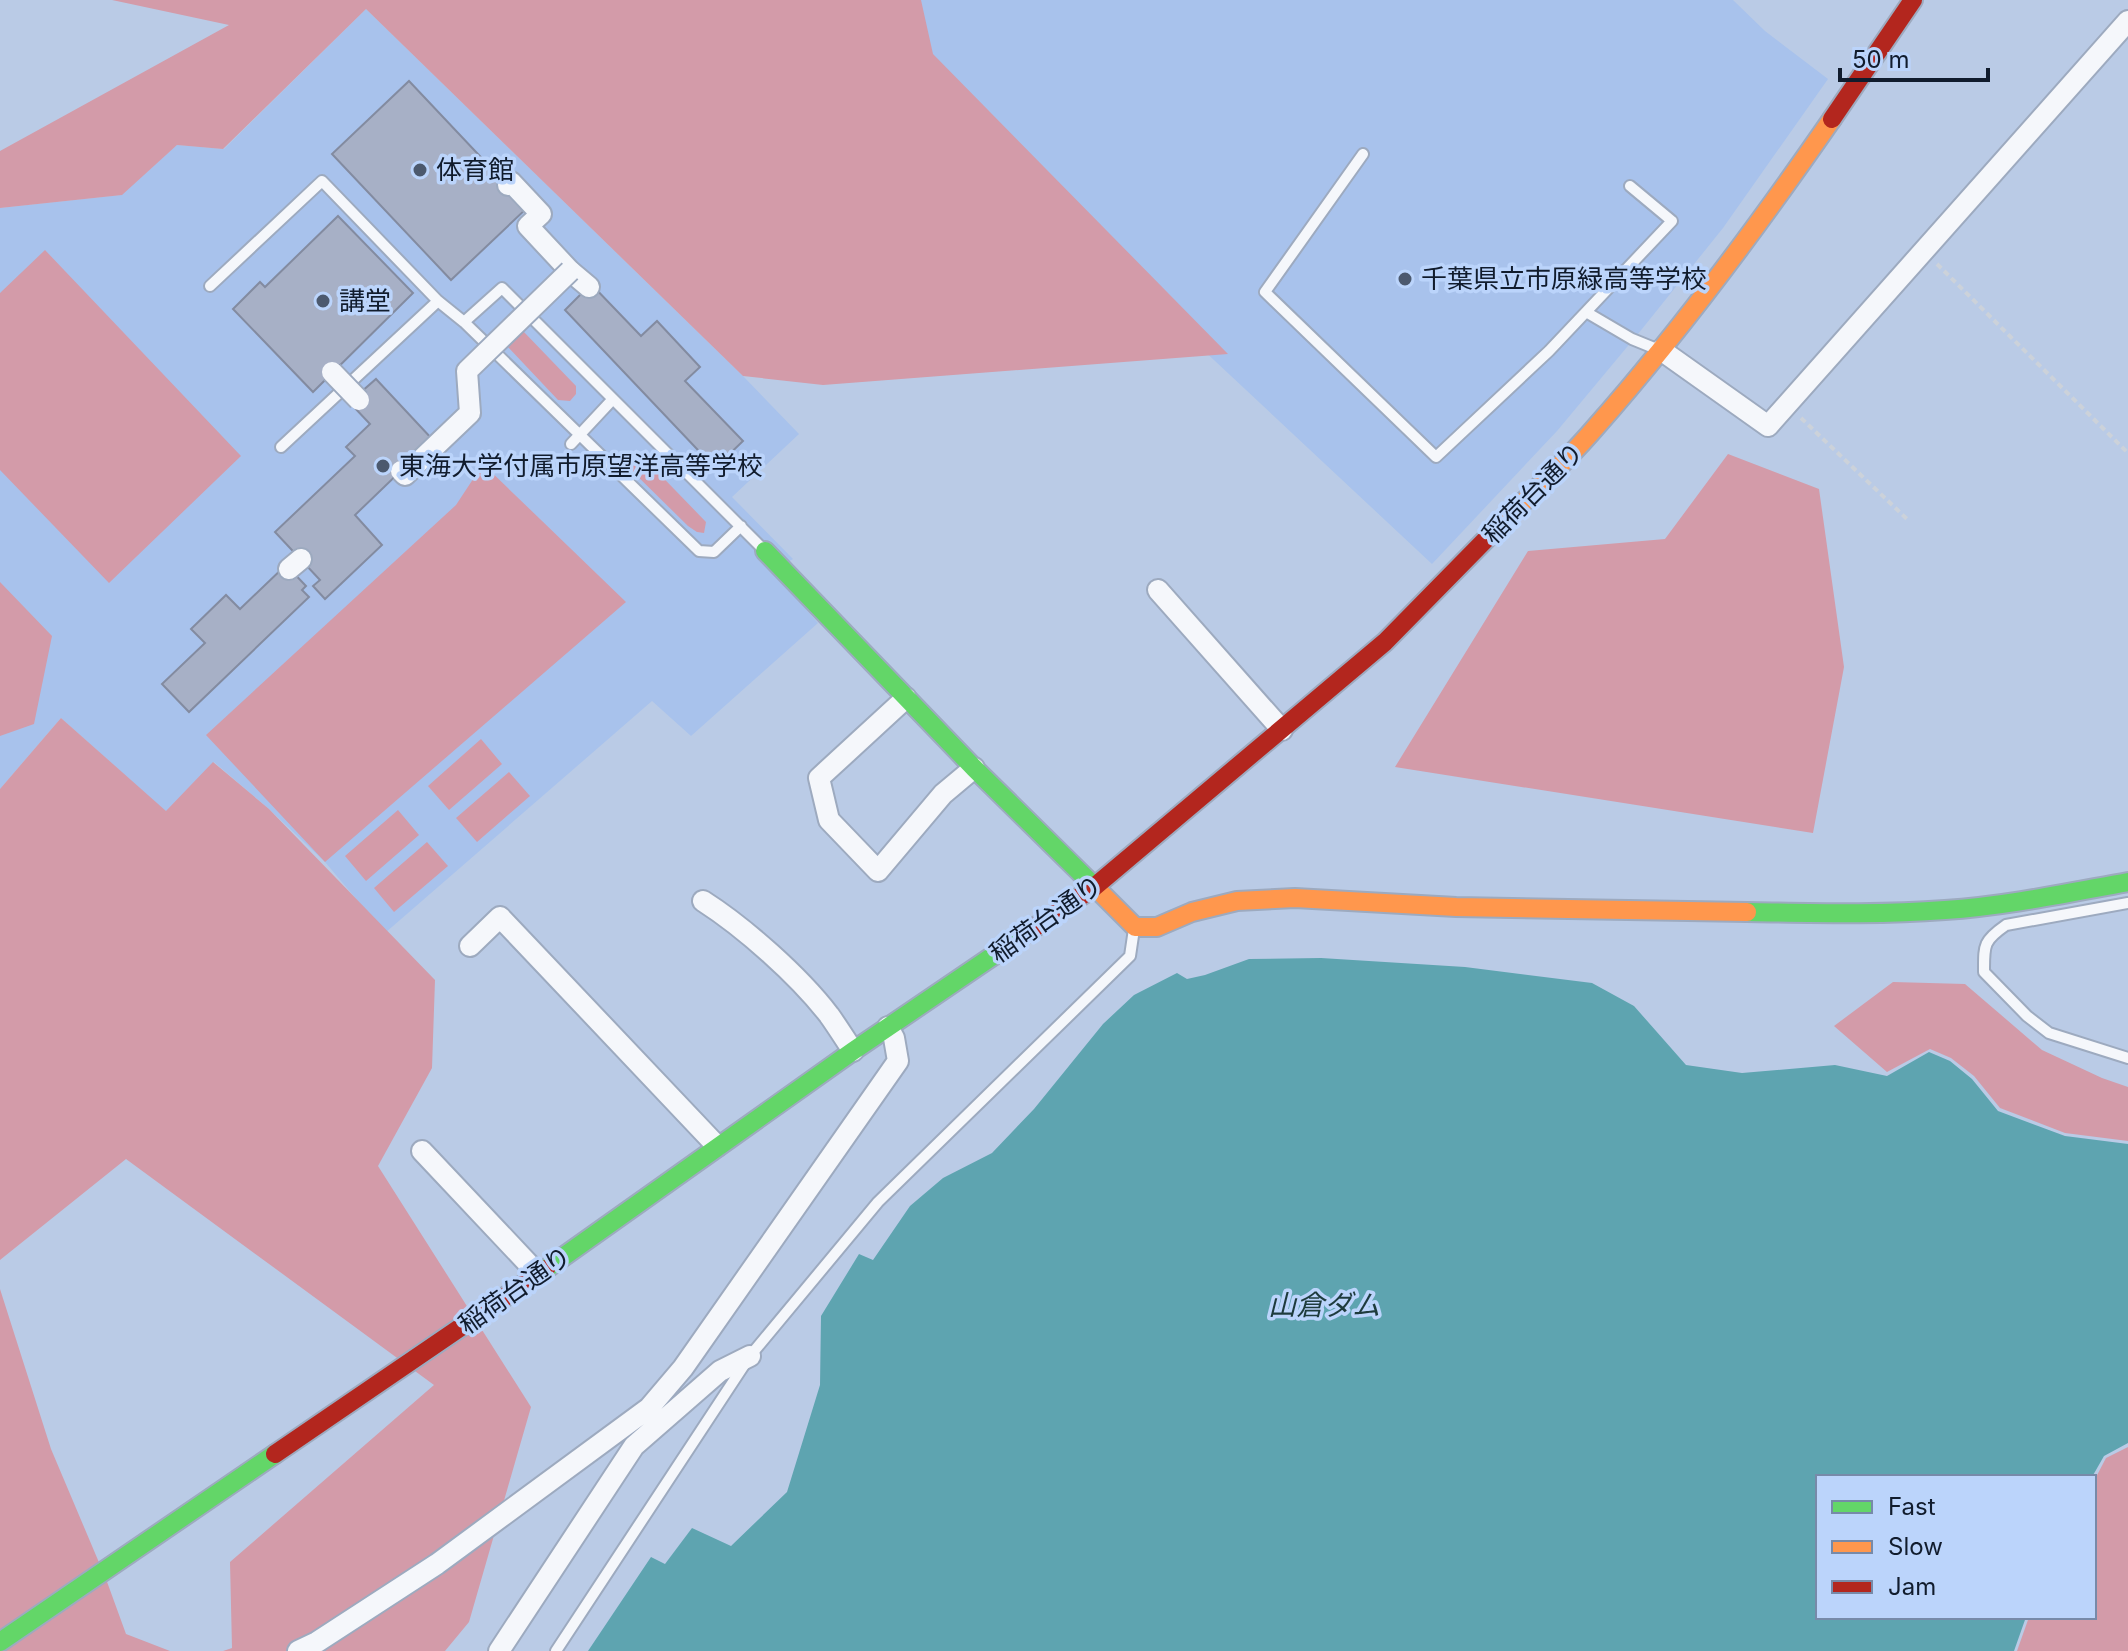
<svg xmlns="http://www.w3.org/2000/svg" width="2128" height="1651" font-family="Inter,'Noto Sans JP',sans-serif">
	<rect width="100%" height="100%" fill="#bacbe6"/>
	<path fill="#a8c2ec" d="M911,0H1733L1765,31L1828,79L1723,228L1642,329L1557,431L1432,564L922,87Z
		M366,9L743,376L799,434L732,497L793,559L772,571L818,623L691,736L652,701L385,933L325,862L269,809L214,762L166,812L61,718L0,789V208L121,195L177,145L224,149Z"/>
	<path fill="#d39ba9" d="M112,0H921L933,54L1228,354L823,385L743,376L366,9L223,149L177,145L122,195L0,208V151L229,25Z
		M45,250L241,456L109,583L0,470V293Z
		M523,331L576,386V394L570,401L558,400L507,346Z
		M628,452L636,454L645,459L706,522L704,533L697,532L688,526L624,463Z
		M1728,454L1819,489L1844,667L1813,833L1395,767L1528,551L1665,539Z
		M483,464L626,602L325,862L206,735L456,505Z
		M0,582L52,636L34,724L0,736Z
		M61,718L166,811L213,762L269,809L435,980L432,1068L378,1166L531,1407L469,1622L445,1651H223L232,1648L230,1562L434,1385L126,1159L0,1260V789Z
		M481,739L502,764L449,810L428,786Z
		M509,772L530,796L477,842L456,818Z
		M398,810L419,835L366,881L345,856Z
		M427,842L448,866L394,912L374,888Z
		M1893,982L1965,984L2042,1050L2102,1078L2128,1087V1141L2065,1133L2000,1108L1974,1076L1951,1058L1930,1049L1887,1072L1834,1026Z
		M0,1289L51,1449L106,1579L126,1634L170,1651H0Z
		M2128,1447V1651H2017L2029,1617H2094V1481L2106,1458Z"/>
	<path fill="#5ea4b0" d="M1321,958L1465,967L1592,983L1634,1006L1686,1065L1742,1073L1835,1065L1887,1076L1929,1052L1950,1061L1972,1079L1998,1111L2065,1136L2128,1144V1443L2104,1456L2092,1477H1818V1617H2026L2014,1651H588L651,1557L665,1564L692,1528L731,1546L787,1492L820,1385L821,1316L859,1254L873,1260L910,1206L943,1178L992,1153L1034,1109L1103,1024L1134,995L1177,973L1187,979L1205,975L1249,959Z"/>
	<path fill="#a7b0c6" stroke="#838ba0" stroke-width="2" d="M409,81L528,207L451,280L332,154Z
		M338,216L413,293L313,392L233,309L260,282L265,287Z
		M591,284L641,336L657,321L700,367L685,381L743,441L715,468L565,310Z
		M376,379L433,440L355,515L382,545L325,599L313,586L320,580L275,532L355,456L346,447L370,424L353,406L360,393Z
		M286,565L306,586L302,590L309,597L189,712L162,684L205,643L191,629L226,595L240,609Z"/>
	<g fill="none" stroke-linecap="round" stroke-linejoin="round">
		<g stroke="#9daabf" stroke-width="14">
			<path id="lane" d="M1363,154L1265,292L1436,457L1549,351L1672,221L1630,186
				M210,286L322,181L438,301L464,322L699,551L714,552L741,526
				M1586,312L1632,339L1659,350
				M464,322L502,288L762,548
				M571,444L613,399
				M281,447L438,301
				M2128,903L2006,925C1983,941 1984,945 1984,972L2027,1016L2049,1033L2128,1058
				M556,1651L750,1356L878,1202L1130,956L1134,929"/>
		</g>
		<g stroke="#9daabf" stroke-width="24">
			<path id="street" d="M508,185L511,182L541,214L528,226L570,271L589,287
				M1661,350L1768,426L2128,21
				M289,569L301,559
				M1158,590L1282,730
				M906,698L819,778L829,820L878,871L943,794L974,768
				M703,901C745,928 799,976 829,1015C837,1026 845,1039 853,1051
				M470,946L500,917L717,1146
				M422,1151L538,1274
				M298,1651L317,1642L437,1564L649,1408L683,1368L898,1061L894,1038L888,1027
				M499,1651L634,1446L720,1371L750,1356"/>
		</g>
		<g stroke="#9daabf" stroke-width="22">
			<path id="fast" d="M765,551L974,768L1100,892
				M1747,912C1813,913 1879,915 1945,910C2006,906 2067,893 2128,882
				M546,1269L853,1051L1031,930
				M0,1642L275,1454"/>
		</g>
		<g stroke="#9daabf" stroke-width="22">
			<path id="slow" d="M1496,529C1529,496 1564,464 1594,429C1680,332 1758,226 1832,119
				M1100,892L1135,927H1157L1192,912L1237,901L1295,898L1456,907L1747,912"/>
		</g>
		<g stroke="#9daabf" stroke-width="22">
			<path id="jam" d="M1832,119L1913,0
				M1031,930L1093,888L1385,642L1496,529
				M275,1454L546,1269"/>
		</g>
		<path stroke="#ccd2da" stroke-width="4" stroke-dasharray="6 4" stroke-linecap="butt" d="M1937,264L2128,453
			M1801,418L1908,520"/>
		<use href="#lane" stroke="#f5f7fb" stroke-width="10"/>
		<use href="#street" stroke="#f5f7fb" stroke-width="20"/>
		<use href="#fast" stroke="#63d668" stroke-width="18"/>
		<use href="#slow" stroke="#ff974d" stroke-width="18"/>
		<use href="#jam" stroke="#b3261e" stroke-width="18"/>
		<g stroke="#9daabf" stroke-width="24" stroke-linecap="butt">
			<path id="street-bridge" d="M332,372L359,400
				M401,471L405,475L470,413L467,371L570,271"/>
		</g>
		<use href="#street-bridge" stroke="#f5f7fb" stroke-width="20"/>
	</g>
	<g fill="#4c596e" stroke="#bbd4fb" stroke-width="3">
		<circle cx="420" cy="170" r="8"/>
		<circle cx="1405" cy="279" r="8"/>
		<circle cx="323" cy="301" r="8"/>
		<circle cx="383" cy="466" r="8"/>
	</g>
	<g text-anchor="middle" stroke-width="7" stroke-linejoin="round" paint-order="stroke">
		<g font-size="26" fill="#111c2d" stroke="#bbd4fb" text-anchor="start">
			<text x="436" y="179">体育館</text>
			<text x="1421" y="288">千葉県立市原緑高等学校</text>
			<text x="339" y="310">講堂</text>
			<text x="399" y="475">東海大学付属市原望洋高等学校</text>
		</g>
		<g font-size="26" fill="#111c2d" stroke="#bbd4fb">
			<text transform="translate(1533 493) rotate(-45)" y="9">稲荷台通り</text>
			<text transform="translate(1046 919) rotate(-35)" y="9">稲荷台通り</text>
			<text transform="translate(515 1290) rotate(-35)" y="9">稲荷台通り</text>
		</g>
		<g font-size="28" font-style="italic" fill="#1e3b3d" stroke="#bbd4fb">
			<text x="1324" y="1315">山倉ダム</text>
		</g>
	</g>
	<rect x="1816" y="1475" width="280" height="144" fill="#bbd4fb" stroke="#778aa9" stroke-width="2"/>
	<rect x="1832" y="1501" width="40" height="12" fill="#63d668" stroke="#778aa9" stroke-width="2"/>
	<text x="1888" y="1515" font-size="24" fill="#111c2d">Fast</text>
	<rect x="1832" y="1541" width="40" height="12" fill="#ff974d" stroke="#778aa9" stroke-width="2"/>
	<text x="1888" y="1555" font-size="24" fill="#111c2d">Slow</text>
	<rect x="1832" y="1581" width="40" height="12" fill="#b3261e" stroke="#778aa9" stroke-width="2"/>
	<text x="1888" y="1595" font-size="24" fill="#111c2d">Jam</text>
	<path d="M1840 68v12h148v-12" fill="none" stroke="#111c2d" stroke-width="4"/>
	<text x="1852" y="68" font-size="24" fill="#111c2d" stroke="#bbd4fb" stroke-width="6" paint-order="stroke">50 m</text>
</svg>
